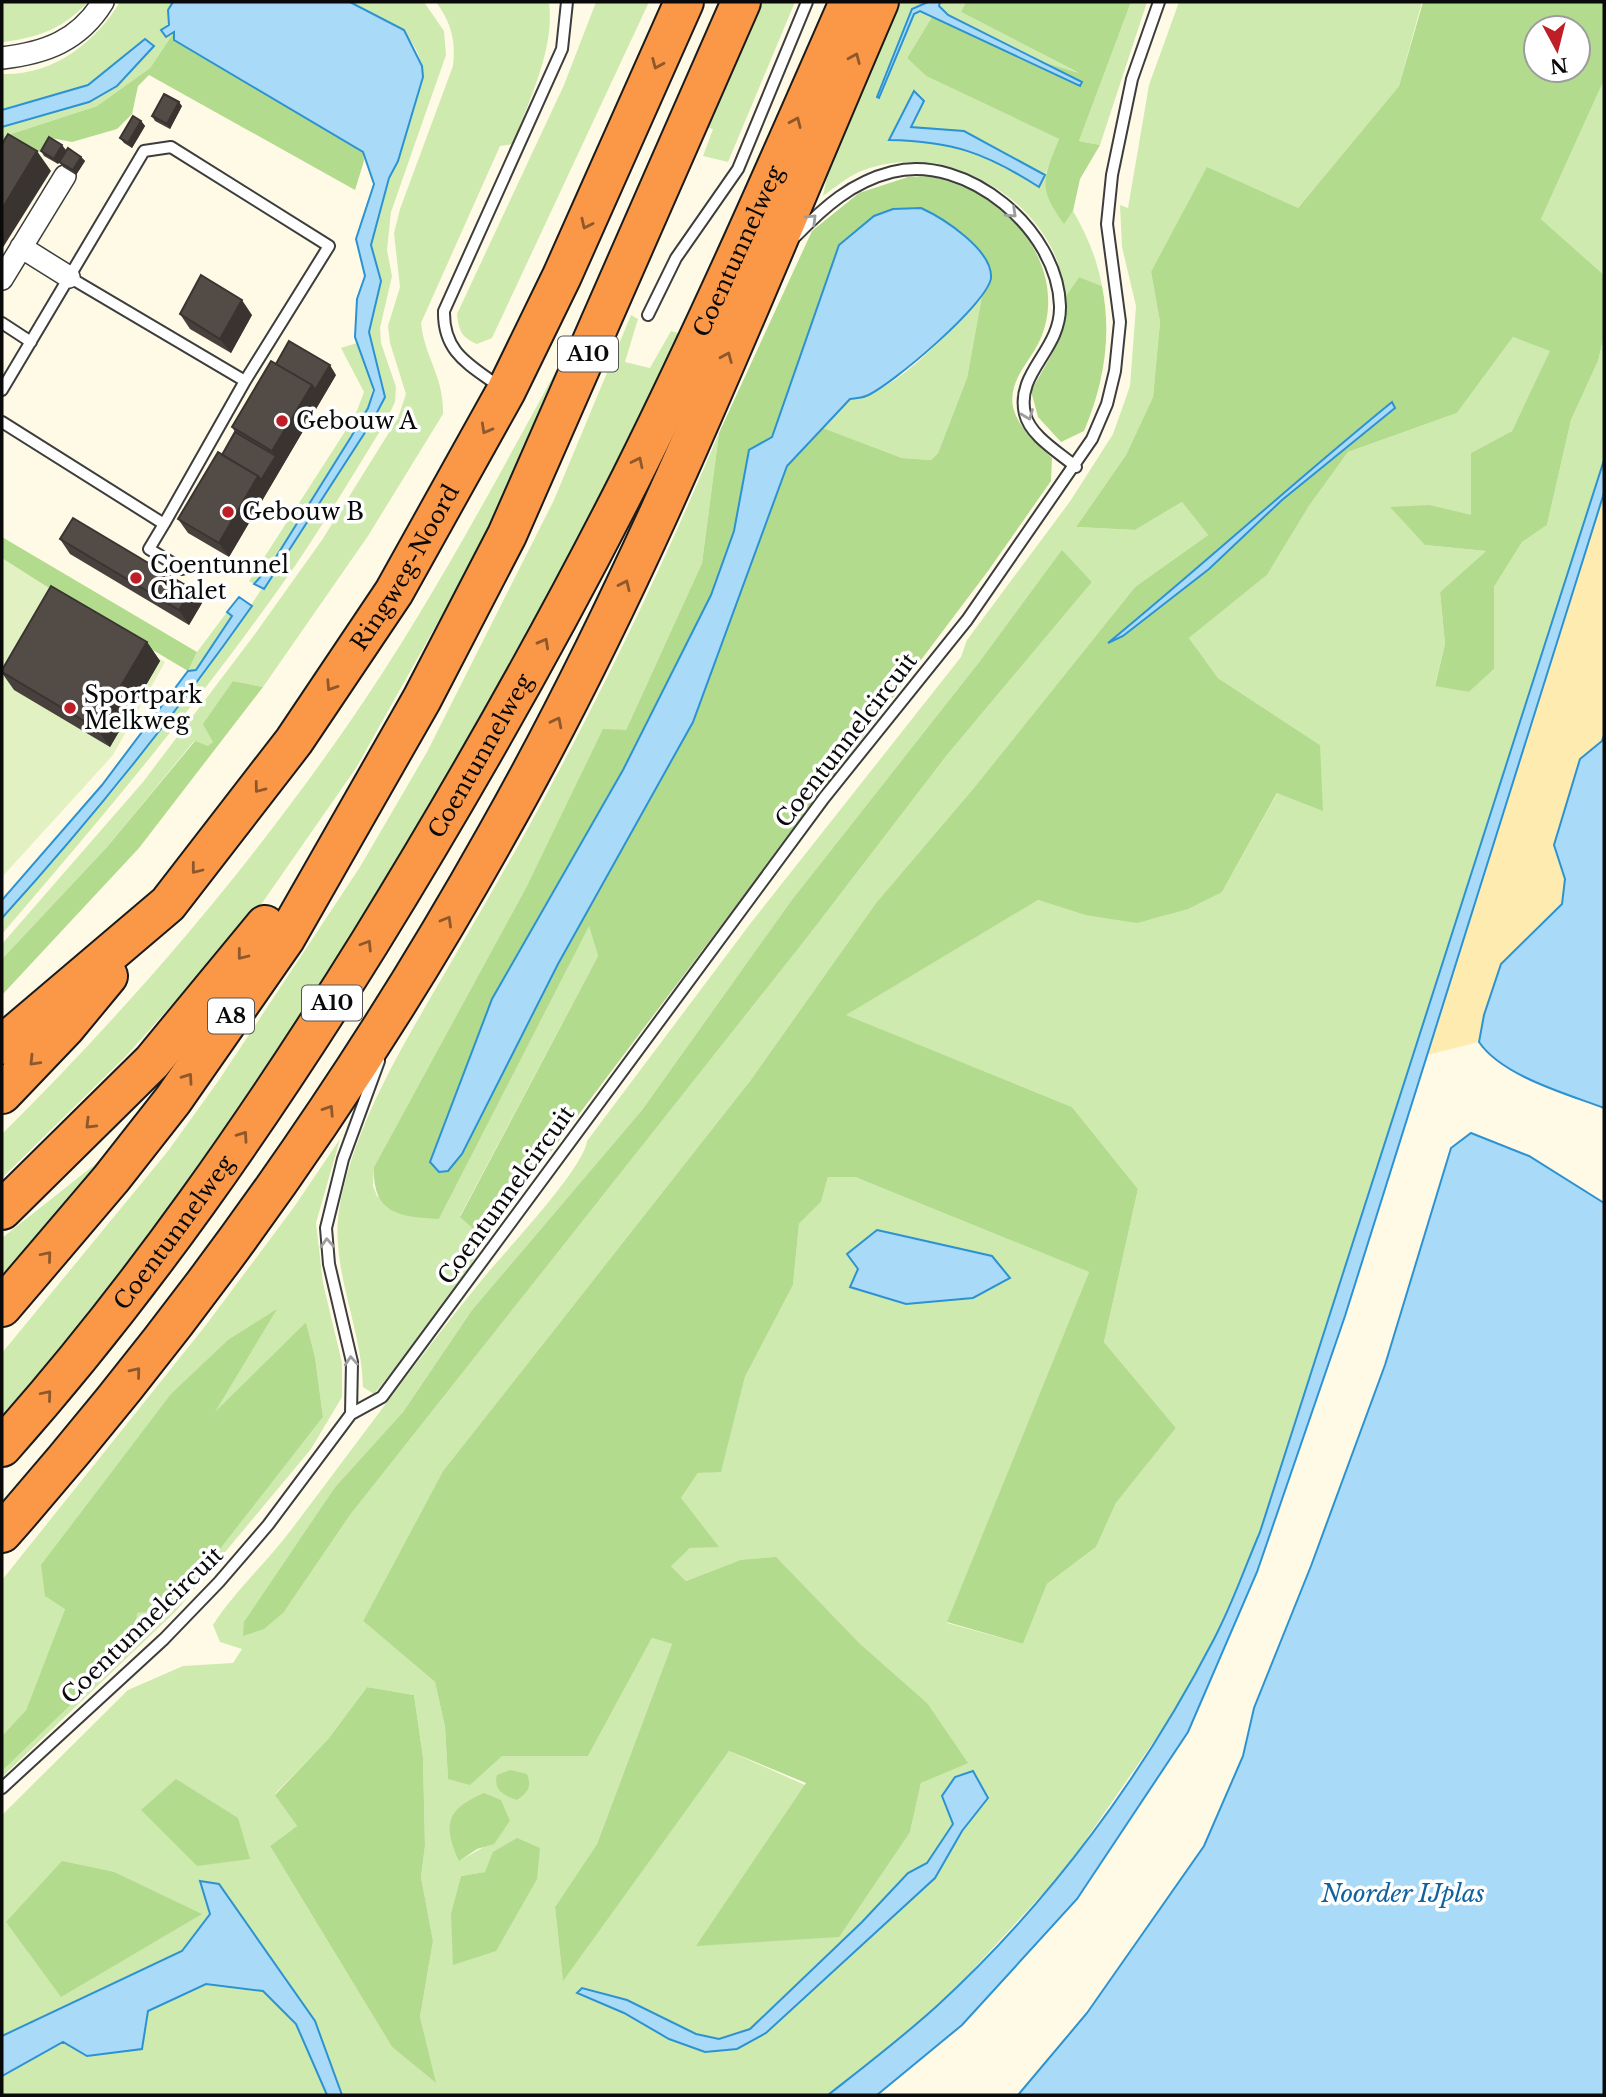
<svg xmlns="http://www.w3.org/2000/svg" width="1606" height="2097" font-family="'Libre Baskerville',serif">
	<rect width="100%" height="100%" fill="#fffae6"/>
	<path fill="#ceeaaf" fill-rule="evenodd" d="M2,2H88C63,29 37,38 2,42Z
		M120,2H173C167,12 167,22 174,32L150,68L97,106L2,137V127L10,123L89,102L145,39L88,85L2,110V74C52,76 95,43 120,2Z
		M350,2H424L444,31L446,55L391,212L387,250L392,276L380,328L381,343L396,387L395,402L385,423C356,470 328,517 297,563C207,693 105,814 2,934V918L119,784L226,643L373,420L385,397L369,332L381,282L371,245L389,178L423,77C421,32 385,20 350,2Z
		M436,2H549C555,50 529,99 513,144L500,146L421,323C425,359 444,376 443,414L368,536L263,687L233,681L213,742L208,747L194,741L107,847L2,959V944L143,782L255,634L322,540L398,418L406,394L390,343L388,326L400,287L394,233L400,209L453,66C456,39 451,23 436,2Z
		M596,2H649L492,338L477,344C461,337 459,331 457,314L564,85Z
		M759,2H795L728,162L703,156L713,129L704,126Z
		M898,2H928L912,10L877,97L880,98L914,13L920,11L932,17L907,58L926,76L1059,139L1045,175L1064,223L1073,211C1087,235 1097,259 1102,286L1079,277L1066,296C1062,278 1059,261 1050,245C1015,182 933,145 864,170C849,175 836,187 823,196L828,172ZM914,91L924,101L911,127L964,131L1044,175L1039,186L1004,165L960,147L889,139Z
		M940,2H966L961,12L1084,76L1042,62L948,15L938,6Z
		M1131,2H1147L1100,145L1079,141Z
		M1179,2H1422L1399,86L1298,208L1151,272L1160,322L1153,397L1126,455L1076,527L1135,530L1182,502L1208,535L1135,587L973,789L876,903L750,1081L443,1471L363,1621L435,1682L445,1727L448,1779L502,1756H588L652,1638L672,1644L597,1844L555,1907L563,1980L729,1751L910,1832L921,1783L967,1762L928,1704L734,1563L686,1581L670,1565L690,1548L681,1498L698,1473L721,1471L745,1377L793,1285L799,1224L821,1202L828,1177H855L1089,1272L947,1623L1023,1644L1047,1584L1096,1547L1116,1503L1176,1428L1104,1342L1138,1189L1072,1107L845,1015L1038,900L1085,915L1222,892L1278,792L1320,745L1218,678L1189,638L1267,575L1309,506L1348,452L1457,413L1513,337L1551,351L1512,431L1471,453V516L1430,505L1425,545L1486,551L1440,592L1445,644L1435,685L1469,692L1494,669V587L1522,542L1547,525L1571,420L1598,361L1604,336V460L1260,1532L1215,1637L1170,1718L1078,1851L1049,1887L956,1988L899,2040L828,2095H2V1815L128,1690L183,1666L233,1663L242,1649L220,1642L213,1625C235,1591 266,1563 291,1530C356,1445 417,1359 485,1276C506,1251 584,1168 587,1141L750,924L961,657L967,640L1071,500L1113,434L1130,386L1136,306L1122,247L1120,205L1128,208L1149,85ZM1062,551L1092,582L947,755L809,935L350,1515L284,1612L336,1486L403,1412L472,1310L642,1110L791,901L980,661ZM367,1687L414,1695L423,1757L425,1846L421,1877L433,1941L420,2017L435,2082L392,2047L270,1846L297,1826L275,1794L329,1738ZM510,1821C493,1846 484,1846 459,1861ZM485,1872L451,1913L461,1876Z
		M1604,80V275L1541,219Z
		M982,296L967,378L938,453L931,460L902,458L823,428L850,399C898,394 950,329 982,296Z
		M631,315L638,319L625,362L650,368L671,331L681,334L585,532L481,726L309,1011L185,1193L2,1425V1353L168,1151L219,1080L360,867L427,752L554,500Z
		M357,343L373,386L368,408L271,565L254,584L249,581L355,416L364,392L341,348Z
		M557,369L476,554L356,768L260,906L126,1056L2,1178V1134C129,1008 245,873 347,726C426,612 491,490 557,369Z
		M719,433L702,563L626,730L528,884L374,1167L373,1186L377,1196L439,1219L589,925L598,956L460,1216L485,1239L455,1294L374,1394L363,1387C362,1328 330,1268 339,1210C352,1135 391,1066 428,1002C460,947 492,892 523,837C596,706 661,571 719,433Z
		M227,612L232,616L195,671H188L197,652Z
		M340,1139L316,1223L323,1283L342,1363V1397L311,1449L176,1611L2,1777V1771L133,1645L136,1613L173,1608L323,1417L315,1357L306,1322L213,1415L275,1310L65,1609L26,1710L2,1736V1580L206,1325L294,1207Z
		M98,1162L101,1178L2,1284V1238Z"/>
	<path fill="#b2db8e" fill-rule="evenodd" d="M966,2H1131L1079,141L1100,145L1080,179L1073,211L1064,224C1037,187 1043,179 1059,139L926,76L907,58L932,17L1082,82L1042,62L1079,73L961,12Z
		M1423,2H1604V80L1541,219L1604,275V336L1598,361L1571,420L1547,525L1522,542L1494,587V669L1469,692L1435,686L1445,644L1440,592L1486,551L1425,545L1390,507L1430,505L1471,515V453L1512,431L1550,351L1513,337L1457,413L1348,452L1309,506L1267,575L1189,638L1218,678L1320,745L1323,811L1277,793L1222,892L1188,909L1137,923L1085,915L1038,900L846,1015L1072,1107L1138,1189L1104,1342L1176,1428L1116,1503L1096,1547L1047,1584L1023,1644L947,1622L1089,1272L855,1177H828L821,1202L799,1224L793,1285L745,1377L721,1472L698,1473L681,1498L719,1547L690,1548L671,1566L686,1581L741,1560L776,1557L860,1644L928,1704L968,1763L921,1783L910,1832L839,1937L696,1946L806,1783L729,1751L563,1981L555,1907L597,1844L672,1644L652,1638L588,1756H502L470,1785L448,1779L445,1727L435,1682L363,1621L443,1471L750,1081L876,903L973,789L1135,587L1208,535L1182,502L1135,530L1076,527L1126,455L1153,397L1160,322L1151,272L1207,167L1298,208L1399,86ZM1536,28H1578V70H1536Z
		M174,32L175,40L363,152L364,161L355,190L149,75L138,86L132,114L117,129L72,142L51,138L38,153L2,172V137L97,106L150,68Z
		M931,176C950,182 969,187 986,198C1032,227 1064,286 1040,340C1030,362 1008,380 1013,407C1018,428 1037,444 1052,458L1051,481L988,571L485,1239L460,1217L598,956L589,926L439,1219C400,1217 372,1214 374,1167L528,884L603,729L626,730L702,563L719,433L812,231L859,193L908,177ZM839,245L991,278L982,296L967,378L938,453L931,460L902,458L823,428L787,465L693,722L558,964L462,1154L623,770L711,595L734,531L749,451L772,437Z
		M1079,277L1102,286C1112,336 1104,384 1084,431L1061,442L1038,417L1031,391L1052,354L1065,320L1066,296Z
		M2,537L197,652L188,671L2,560Z
		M1062,550L1092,582L947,755L809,935L350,1515L284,1612L264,1629L243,1636L244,1622L336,1486L403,1412L472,1310L642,1110L791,901L980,661Z
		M233,681L263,687L139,848L2,995V959L107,847L195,741L208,746L213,742L203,724Z
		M277,1309L215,1412L306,1322L315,1357L323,1417L173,1609L137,1613L133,1645L2,1771V1736L26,1710L65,1609L45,1596L41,1565L171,1394L228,1340Z
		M367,1687L414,1695L423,1757L425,1846L421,1877L433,1941L420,2017L436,2083L392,2047L270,1846L297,1826L275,1795L329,1738Z
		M510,1770L527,1774C532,1787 528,1792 517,1800C504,1796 493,1790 497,1775Z
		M176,1779L238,1818L250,1859L197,1866L141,1810Z
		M484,1793L501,1800L510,1821L494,1844L477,1849L459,1861C442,1824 447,1809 484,1793Z
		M517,1838L540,1848L537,1879L496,1951L453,1965L451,1913L461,1876L485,1872L493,1852Z
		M62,1861L114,1872L202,1914L61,1997L6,1922Z"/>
	<path fill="#fdebb0" d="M1604,493V735L1602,741L1580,759L1555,845L1565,879L1562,904L1501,964L1479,1042L1427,1055Z"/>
	<path fill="#e1f1c2" d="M2,558L165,662L113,755L2,877Z"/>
	<path fill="#a9dbf9" stroke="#2d92d2" stroke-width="2" d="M173,2H350L404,30L422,66L423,77L398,161L389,178L371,245L381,281L369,332L385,397L373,420L264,589L254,584L271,565L351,437L368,408L374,390L355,337L357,299L365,276L356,239L374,184L363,152L174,40V32L166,37L161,30L169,25L168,10Z
		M928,2H940L939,6L948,15L1082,82L1080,86L920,11L914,14L879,98L877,97L912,9Z
		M145,39L154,46L117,86L89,102L2,127V110L88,85Z
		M914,91L924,101L911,127L964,131L1045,175L1039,187C986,153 952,141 889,140Z
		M921,208C943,218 993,250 991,278C988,303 891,386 866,396C862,398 855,398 850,399L787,466L693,722L558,964L462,1154L448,1171L439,1172L430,1162L492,999L623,770L711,595L734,531L749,450L772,437L839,245L874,216L893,209Z
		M1392,402L1395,408L1282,500L1209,569L1123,636L1108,643C1204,564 1295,481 1392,402Z
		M1604,460V493L1345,1316L1257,1572L1188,1732L1077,1899L962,2025L877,2095H828C865,2066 903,2037 938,2005C1051,1901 1144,1774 1214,1639C1232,1605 1245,1567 1260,1532Z
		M239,597L252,606C175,715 92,819 2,918V900L102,785L188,671L196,670L232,616L227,612Z
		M1604,735V1108C1567,1094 1502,1076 1479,1042L1484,1015L1501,964L1562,904L1565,879L1554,845L1580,759L1602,741Z
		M1471,1133L1529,1156L1604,1203V2095H1018L1087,2013L1204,1846L1243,1756L1254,1708L1311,1566L1385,1365L1451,1148Z
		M877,1230L992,1256L1010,1278L973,1298L906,1304L850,1287L858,1269L847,1254Z
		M973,1771L988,1798L962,1831L935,1878L766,2033L737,2049L705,2052L669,2039L624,2013L577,1993L582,1988L627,2000L696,2034L719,2039L750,2029L862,1922L908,1873L927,1863L953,1824L942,1796L955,1777Z
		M200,1881L219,1884L315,2021L342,2095H327L296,2024L263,1991L206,1984L148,2011L142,2049L87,2056L63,2042L2,2076V2036L182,1951L210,1914Z"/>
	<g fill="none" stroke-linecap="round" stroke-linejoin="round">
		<g stroke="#3d3d3d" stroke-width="14">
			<path id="lane" d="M796,236C824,207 852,182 892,172C967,153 1058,230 1060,306C1061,351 1015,372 1025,414C1030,436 1060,453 1076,467
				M69,277L245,381
				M648,315L676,258L738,169L807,2
				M2,323L31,342
				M501,388C471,365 443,354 444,311L562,49L567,2
				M2,390L144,151L171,147L329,246L245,381L164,524
				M2,422L164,524L149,549L182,569
				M351,1414L352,1362L329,1264L326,1228L343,1159L379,1061
				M2,1788L164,1639L219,1582L268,1525L351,1414L382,1397L824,798L967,620L1092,439L1107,404L1115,371L1120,322L1107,224L1112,175L1132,79L1159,2"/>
		</g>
		<g stroke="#3d3d3d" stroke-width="24">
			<path id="street" d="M2,58C45,53 79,41 103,2
				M21,247L69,277
				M2,279L65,176"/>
		</g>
		<g stroke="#1b1b1b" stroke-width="42">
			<g id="highway">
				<path id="s1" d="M2,1045L168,904L294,741L394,592L506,391L562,276L684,2"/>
				<path d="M2,1094L65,1028L108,976"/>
				<path d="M2,1210L152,1062L265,925"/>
				<path d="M2,1307L111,1179L173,1100L285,939L422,699L507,535L741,2"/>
				<path id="s2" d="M2,1447C141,1291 260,1119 370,942C463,791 551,636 631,478C709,322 779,162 849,2"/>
				<path d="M2,1533C191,1318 356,1086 496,836C647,570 758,282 879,2"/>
			</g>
		</g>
		<use href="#lane" stroke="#fff" stroke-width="10"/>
		<use href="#street" stroke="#fff" stroke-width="21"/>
		<use href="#highway" stroke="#fb9848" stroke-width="38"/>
	</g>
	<path fill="#47403c" d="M182,106L170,129L155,121L152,116Z
		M141,121L145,126L132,148L124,143L120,138Z
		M66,150L58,164L44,156L41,151Z
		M81,157L85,161L76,175L63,167L59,162Z
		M180,314L252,315L231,353L190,329Z
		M336,375L229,557L188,533L178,519L222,455L235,432L232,427Z
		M60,539L202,603L189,625L70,554Z
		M147,642L160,661L110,747L14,690L2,673V670Z"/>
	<path fill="#3a3431" d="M179,102L182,106L170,129L167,124Z
		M141,121L145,126L132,148L128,143Z
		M62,145L66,150L58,164L54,159Z
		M37,151L51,171L2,249V209Z
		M81,157L85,161L76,175L73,170Z
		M242,300L252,315L231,353L220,339Z
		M330,365L336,375L229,557L219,543L258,476L276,456L272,451L312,385Z
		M192,589L202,603L189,625L179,610Z
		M147,642L160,661L110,747L96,728Z"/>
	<path fill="#534b46" stroke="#3a3431" stroke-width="2" d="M164,94L179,102L167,124L152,116Z
		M133,116L141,121L128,143L120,138Z
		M8,134L37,151L2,209V144Z
		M49,137L62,145L54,159L41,151Z
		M68,148L81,157L73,170L59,162Z
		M201,275L242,300L220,339L180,314Z
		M289,341L330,365L315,390L312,385L276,364Z
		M271,361L312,385L272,451L232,427Z
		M235,432L276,456L261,480L258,476L222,455Z
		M218,452L258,476L219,543L178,519Z
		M73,518L192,589L179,610L60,539Z
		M51,586L147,642L96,728L2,672V670Z"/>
	<defs><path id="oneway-chevron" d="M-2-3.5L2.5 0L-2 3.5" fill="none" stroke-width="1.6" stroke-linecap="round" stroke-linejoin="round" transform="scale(1.75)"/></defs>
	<g stroke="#8f582c">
		<use href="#oneway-chevron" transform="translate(855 58) rotate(-67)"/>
		<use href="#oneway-chevron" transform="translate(657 64) rotate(113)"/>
		<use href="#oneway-chevron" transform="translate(796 122) rotate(-66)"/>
		<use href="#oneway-chevron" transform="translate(586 224) rotate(115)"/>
		<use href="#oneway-chevron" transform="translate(727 357) rotate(-67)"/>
		<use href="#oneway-chevron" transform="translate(486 429) rotate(119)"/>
		<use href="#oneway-chevron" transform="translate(638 462) rotate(-64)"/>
		<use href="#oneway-chevron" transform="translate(625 585) rotate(-65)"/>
		<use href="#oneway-chevron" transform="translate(544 643) rotate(-61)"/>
		<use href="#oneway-chevron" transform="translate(331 686) rotate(123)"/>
		<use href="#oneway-chevron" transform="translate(557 722) rotate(-63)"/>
		<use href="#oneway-chevron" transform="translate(259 788) rotate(127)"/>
		<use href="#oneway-chevron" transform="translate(196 869) rotate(128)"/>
		<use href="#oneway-chevron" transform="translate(447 921) rotate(-60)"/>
		<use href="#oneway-chevron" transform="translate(367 945) rotate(-58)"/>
		<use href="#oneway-chevron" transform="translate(242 955) rotate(128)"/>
		<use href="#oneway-chevron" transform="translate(34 1061) rotate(134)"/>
		<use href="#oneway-chevron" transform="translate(188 1078) rotate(-55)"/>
		<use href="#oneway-chevron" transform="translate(329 1110) rotate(-57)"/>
		<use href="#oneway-chevron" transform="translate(90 1124) rotate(135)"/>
		<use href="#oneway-chevron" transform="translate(243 1136) rotate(-55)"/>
		<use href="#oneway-chevron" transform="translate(47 1256) rotate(-50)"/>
		<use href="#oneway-chevron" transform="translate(136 1372) rotate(-51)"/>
		<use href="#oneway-chevron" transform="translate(47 1395) rotate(-50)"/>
	</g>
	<g stroke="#9d9d9d">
		<use href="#oneway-chevron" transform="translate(1012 213) rotate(43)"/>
		<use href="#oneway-chevron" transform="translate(812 219) rotate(-45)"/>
		<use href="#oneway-chevron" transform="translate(1028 415) rotate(69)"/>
		<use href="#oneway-chevron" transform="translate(327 1243) rotate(-93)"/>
		<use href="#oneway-chevron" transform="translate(351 1361) rotate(-94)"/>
	</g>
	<g fill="#be1e27" stroke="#fff" stroke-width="2.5">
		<circle cx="282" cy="421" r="7"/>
		<circle cx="228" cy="512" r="7"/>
		<circle cx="136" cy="578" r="7"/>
		<circle cx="70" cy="708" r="7"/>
	</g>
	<g text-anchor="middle" stroke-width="7" stroke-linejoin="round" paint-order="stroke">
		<g fill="#fff" stroke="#545454" stroke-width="2">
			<rect x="558" y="336.5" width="60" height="35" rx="5"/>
			<rect x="302" y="985.5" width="60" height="35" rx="5"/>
			<rect x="208" y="998.5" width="46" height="35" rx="5"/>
		</g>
		<g font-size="21" font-weight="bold" fill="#0a0a0a">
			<text x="588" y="361">A10</text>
			<text x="332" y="1010">A10</text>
			<text x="231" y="1023">A8</text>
		</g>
		<g font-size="23" fill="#0a0a0a" stroke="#fff">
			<text dy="8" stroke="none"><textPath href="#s2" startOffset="1409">Coentunnelweg</textPath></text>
			<text dy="8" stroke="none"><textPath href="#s1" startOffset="630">Ringweg-Noord</textPath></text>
			<text transform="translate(846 740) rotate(-52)" y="8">Coentunnelcircuit</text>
			<text dy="8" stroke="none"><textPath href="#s2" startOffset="842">Coentunnelweg</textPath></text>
			<text transform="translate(506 1195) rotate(-54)" y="8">Coentunnelcircuit</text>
			<text dy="8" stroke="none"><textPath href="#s2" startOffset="275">Coentunnelweg</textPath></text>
			<text transform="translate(142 1625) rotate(-44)" y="8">Coentunnelcircuit</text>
		</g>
		<g font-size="23" fill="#0a0a0a" stroke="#fff" text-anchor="start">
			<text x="296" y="429">Gebouw A</text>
			<text x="242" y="520">Gebouw B</text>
			<text x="150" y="573">Coentunnel<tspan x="150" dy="26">Chalet</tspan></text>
			<text x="84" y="703">Sportpark<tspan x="84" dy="26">Melkweg</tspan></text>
		</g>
		<g font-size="24" font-style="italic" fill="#10629e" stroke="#fff">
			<text x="1403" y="1902">Noorder IJplas</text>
		</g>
	</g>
	<rect width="1606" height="2097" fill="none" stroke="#0a0a0a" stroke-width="7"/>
	<g transform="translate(1557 49) rotate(173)"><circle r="33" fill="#ffffff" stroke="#9d9d9d" stroke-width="2"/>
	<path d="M0-5L12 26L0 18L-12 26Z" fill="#be1e27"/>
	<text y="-10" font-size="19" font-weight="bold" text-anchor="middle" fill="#0a0a0a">N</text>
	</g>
</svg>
